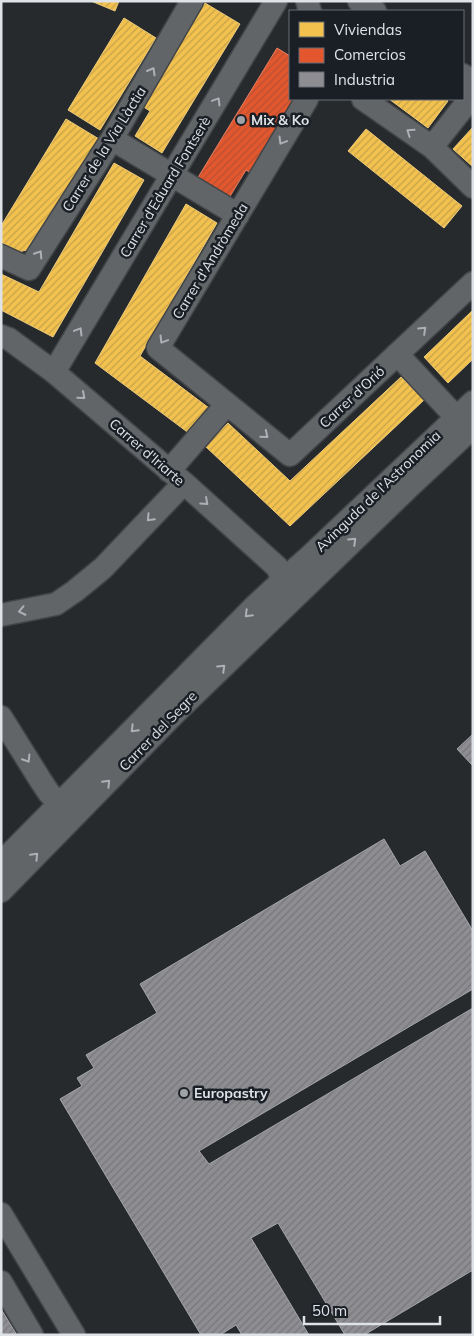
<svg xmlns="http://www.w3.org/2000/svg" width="474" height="1336" font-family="Mulish,sans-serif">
	<defs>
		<pattern id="homes-hatch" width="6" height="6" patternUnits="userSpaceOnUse" patternTransform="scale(1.25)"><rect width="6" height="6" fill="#f2c14e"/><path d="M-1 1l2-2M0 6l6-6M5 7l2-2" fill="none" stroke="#c6a24c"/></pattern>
		<pattern id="shops-hatch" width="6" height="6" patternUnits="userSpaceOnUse" patternTransform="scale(1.25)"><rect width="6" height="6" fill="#e4572e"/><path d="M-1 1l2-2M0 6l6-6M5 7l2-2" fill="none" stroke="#b45135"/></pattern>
		<pattern id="industry-hatch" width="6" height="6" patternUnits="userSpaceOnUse" patternTransform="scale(1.25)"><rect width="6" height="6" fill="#8d8d92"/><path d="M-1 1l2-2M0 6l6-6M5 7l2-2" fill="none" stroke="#77777b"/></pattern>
	</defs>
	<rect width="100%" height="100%" fill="#272a2d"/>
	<path fill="url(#homes-hatch)" stroke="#eccb7c" d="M91,1H119L115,11Z
		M205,3L240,24L162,153L135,136L150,111L142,106Z
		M124,18L156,38L100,130L68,110Z
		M389,99H445L448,101L428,128Z
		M66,119L99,139L45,229L41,227L27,250L18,252L1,242V226Z
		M473,127V167L453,149Z
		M366,129L462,206L444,228L348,151Z
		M114,163L144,180L53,337L1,310V274L39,292Z
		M186,204L217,223L140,356L209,408L190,434L95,363Z
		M473,310V359L448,383L424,357Z
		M401,377L424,400L290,526L205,446L228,423L290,481Z"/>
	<path fill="url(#shops-hatch)" stroke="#e28166" d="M277,48L290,56V99H298L252,174L246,170L229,198L197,179Z"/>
	<path fill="url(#industry-hatch)" stroke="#a6a7ac" d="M473,734V766L457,749Z
		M384,839L400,866L425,851L473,931V989L199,1151L209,1164L473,1008V1270L364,1335H345L278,1223L251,1238L309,1335H242L236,1325L220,1335H201L60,1099L82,1086L77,1078L94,1068L86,1055L157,1013L140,984Z
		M1,1309L17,1335H1Z"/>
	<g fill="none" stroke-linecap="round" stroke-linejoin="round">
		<g stroke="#424547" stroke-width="25">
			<path id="minor" d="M307,1L310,11
				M359,1L375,11
				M463,75L473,82
				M307,99L158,348L290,455L473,283
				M363,99L432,147L473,187
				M112,139L238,215
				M432,147L473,95
				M1,256L29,269L112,139L192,1
				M1,336L9,339L54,372L184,483L277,567L283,580
				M397,354L456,417
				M54,372L276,1
				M169,471L227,404
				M1,615L56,604L75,591L103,568L184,483
				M1,717L41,781L49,793L69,814
				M1,863L254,607L283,580L309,557L473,402
				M1,891L175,713L410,486L473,427
				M1,1214L74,1335
				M1,1282L32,1335"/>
		</g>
		<use href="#minor" stroke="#626568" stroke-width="22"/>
	</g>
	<defs><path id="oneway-chevron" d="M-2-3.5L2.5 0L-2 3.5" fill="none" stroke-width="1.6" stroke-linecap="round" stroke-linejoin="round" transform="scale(1.25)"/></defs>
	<g stroke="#adb1b5">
		<use href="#oneway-chevron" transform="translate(152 71) rotate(-60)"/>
		<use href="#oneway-chevron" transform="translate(217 101) rotate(-59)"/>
		<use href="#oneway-chevron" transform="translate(410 132) rotate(-145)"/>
		<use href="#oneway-chevron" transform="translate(282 141) rotate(121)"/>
		<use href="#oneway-chevron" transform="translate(39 254) rotate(-57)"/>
		<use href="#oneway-chevron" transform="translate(423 330) rotate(-43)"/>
		<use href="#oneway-chevron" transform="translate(79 331) rotate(-59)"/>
		<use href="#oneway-chevron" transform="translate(163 340) rotate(121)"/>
		<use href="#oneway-chevron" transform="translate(82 396) rotate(41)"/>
		<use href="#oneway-chevron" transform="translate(265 435) rotate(39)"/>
		<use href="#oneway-chevron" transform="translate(205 502) rotate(42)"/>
		<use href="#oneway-chevron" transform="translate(150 518) rotate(134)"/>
		<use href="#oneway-chevron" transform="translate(353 541) rotate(-44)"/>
		<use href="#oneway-chevron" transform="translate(22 611) rotate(168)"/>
		<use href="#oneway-chevron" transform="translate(248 614) rotate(135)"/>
		<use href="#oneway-chevron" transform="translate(222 668) rotate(-44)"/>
		<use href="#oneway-chevron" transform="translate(134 729) rotate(135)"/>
		<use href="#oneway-chevron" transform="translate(27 759) rotate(58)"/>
		<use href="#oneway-chevron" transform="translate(107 783) rotate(-46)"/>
		<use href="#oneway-chevron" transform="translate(35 856) rotate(-46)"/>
	</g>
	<g fill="#9fa2a7" stroke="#1a1f26" stroke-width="2">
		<circle cx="241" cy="120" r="5"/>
		<circle cx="184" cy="1093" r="5"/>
	</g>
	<g text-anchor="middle" stroke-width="5" stroke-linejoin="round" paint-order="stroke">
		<g font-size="14" font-weight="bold" fill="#dfe3e8" stroke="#1a1f26" text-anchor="start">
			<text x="251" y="125">Mix &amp; Ko</text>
			<text x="194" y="1098">Europastry</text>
		</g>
		<g font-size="14" fill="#dfe3e8" stroke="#1a1f26">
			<text transform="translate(104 149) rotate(-58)" y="5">Carrer de la Via Làctia</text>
			<text transform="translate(165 187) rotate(-59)" y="5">Carrer d'Eduard Fontserè</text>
			<text transform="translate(210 261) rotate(-59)" y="5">Carrer d'Andròmeda</text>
			<text transform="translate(352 397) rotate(-43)" y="5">Carrer d'Orió</text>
			<text transform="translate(147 452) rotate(41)" y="5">Carrer d'Iriarte</text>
			<text transform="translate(378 491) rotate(-44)" y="5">Avinguda de l'Astronomia</text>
			<text transform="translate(158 731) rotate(-46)" y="5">Carrer del Segre</text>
		</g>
	</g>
	<rect width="474" height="1336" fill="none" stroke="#dfe3e8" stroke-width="5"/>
	<rect x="289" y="10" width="175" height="90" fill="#1a1f26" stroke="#696d74"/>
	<rect x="299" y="22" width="25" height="15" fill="#f2c14e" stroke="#696d74"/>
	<text x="334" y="35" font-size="15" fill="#dfe3e8">Viviendas</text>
	<rect x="299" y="48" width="25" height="15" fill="#e4572e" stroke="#696d74"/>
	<text x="334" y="60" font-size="15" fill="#dfe3e8">Comercios</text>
	<rect x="299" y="72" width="25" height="15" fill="#8d8d92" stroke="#696d74"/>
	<text x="334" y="85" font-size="15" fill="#dfe3e8">Industria</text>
	<path d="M304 1316v8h136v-8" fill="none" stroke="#dfe3e8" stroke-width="2.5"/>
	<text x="312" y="1316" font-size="15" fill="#dfe3e8" stroke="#1a1f26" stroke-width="4" paint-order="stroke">50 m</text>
</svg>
